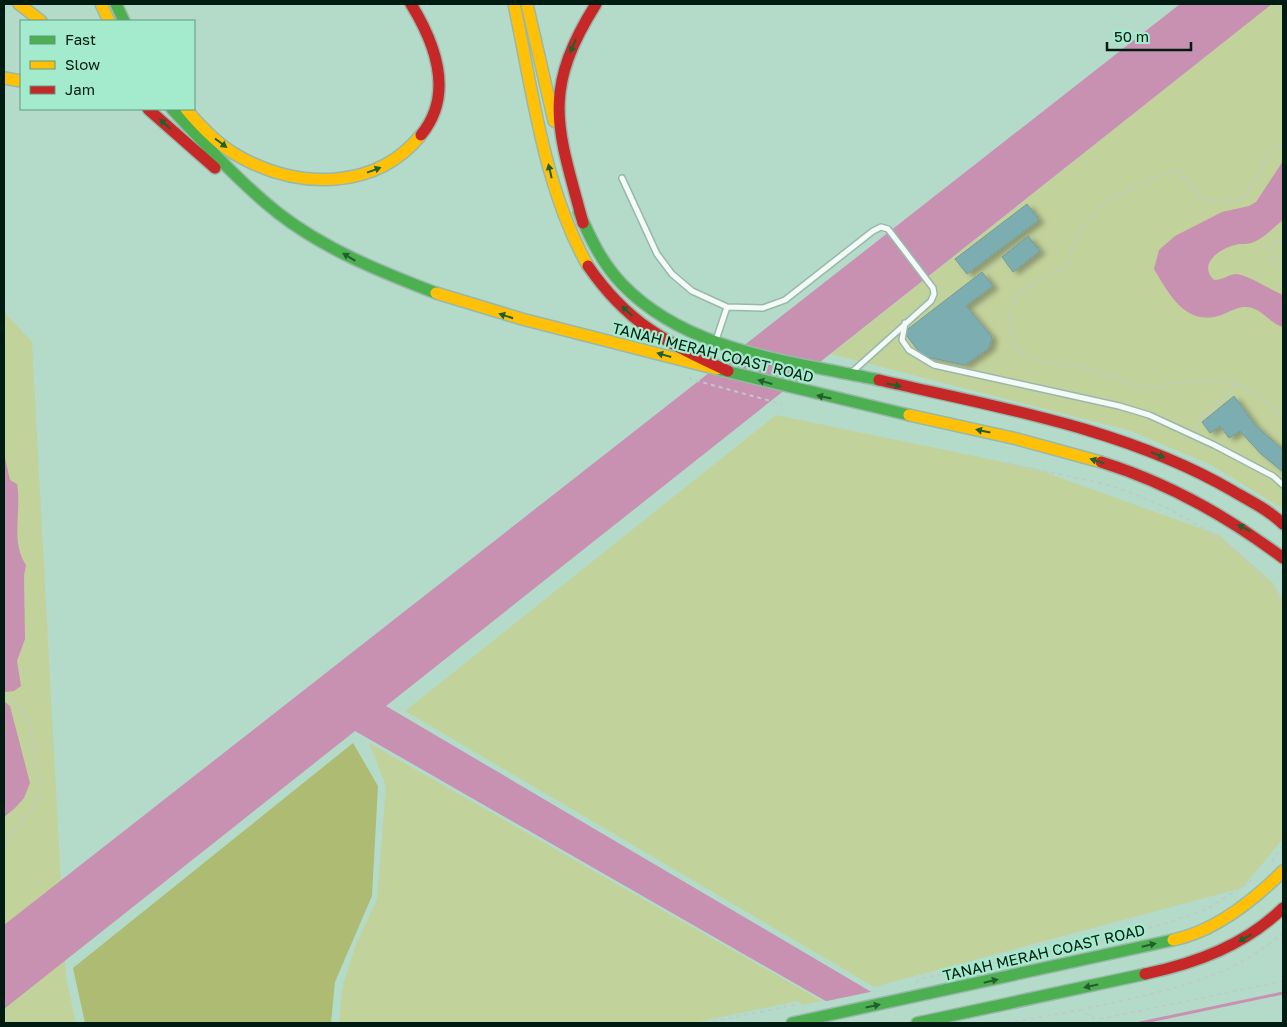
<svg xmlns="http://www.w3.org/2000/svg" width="1287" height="1027" font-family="'Golos Text',sans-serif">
	<defs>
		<filter id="shadow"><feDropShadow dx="5.5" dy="3" stdDeviation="2.5" flood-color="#0004"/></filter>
	</defs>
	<rect width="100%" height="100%" fill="#b4dbca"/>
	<path fill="#c2d29b" d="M1272,4H1283V509L1211,465L1131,431L831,354Z
		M4,312L32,342L66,977L76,1023H4Z
		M776,415L1033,468L1219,535L1273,583L1283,600V839L1242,888L874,987L405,711Z
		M369,743L822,1001L802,1005L798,1001L693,1023H339L342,988L356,944L377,899L386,786Z"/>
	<path fill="#aebc73" d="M353,743L378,786L372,896L335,982L331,1023H85L73,968Z"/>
	<path fill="#c890b1" d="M1180,4H1272L386,706L924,1023H864L355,731L4,1009V925Z
		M1283,161V220C1274,227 1265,237 1254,242C1247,245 1241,243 1235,245C1218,249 1198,265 1214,280C1222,280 1228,275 1236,274C1246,274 1271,290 1283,295V327C1270,324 1262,308 1247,307C1237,306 1228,313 1218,316C1185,325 1169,294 1154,269L1159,250L1175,236L1222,212L1249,206L1256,202Z
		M4,454L10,480L17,484C22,510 10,542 26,565L24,576L25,639L17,661L21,686L14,691L5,692Z
		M4,701L10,706L30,783L24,798L15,808L4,817Z"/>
	<path fill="#b4dbca" d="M875,991L926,1021L927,1023H859L822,1002Z"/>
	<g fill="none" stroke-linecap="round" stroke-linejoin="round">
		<path stroke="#c890b1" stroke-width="3" d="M1140,1023L1283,993"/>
	</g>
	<path fill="#7badb0" stroke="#7a9a97" filter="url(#shadow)" d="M1027,204L1039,220L967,274L955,259Z
		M1028,236L1040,251L1013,272L1002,257Z
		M982,272L993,286L966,306L992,337L989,348L965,365L922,356L904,332Z
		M1234,396L1255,425L1283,450V472L1261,454L1240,431L1229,438L1220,426L1210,433L1202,422Z"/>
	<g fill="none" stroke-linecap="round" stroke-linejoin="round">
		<g stroke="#98b8aa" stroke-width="8">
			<path id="lane" d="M622,178L657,254L672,274L692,291L727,307L763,308L785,300L873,231L881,227L888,229L933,288L934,294L931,301L852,372
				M905,323L902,340L909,350L934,365L1119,406L1149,415L1214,445L1273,476L1283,485
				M716,340L727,307"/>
		</g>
		<g stroke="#98b8aa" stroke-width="14">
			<path id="fast" d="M116,4L124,21
				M172,109C206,145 239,182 278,213C324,249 381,272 436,293
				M579,212C590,238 602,263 622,284C687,352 791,361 879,380
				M717,369L909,415
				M792,1023L1173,940
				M917,1023L1145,974"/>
		</g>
		<g stroke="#98b8aa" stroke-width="14">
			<path id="slow" d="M19,4L41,21
				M101,4L109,21
				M514,4C533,92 543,186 588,266
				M527,4L554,121
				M4,78L21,81
				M186,109C201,127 219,146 240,157C300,190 376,190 421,135
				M436,293L522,319L717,369
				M909,415L1017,439L1101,462
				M1173,940C1216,931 1253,901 1283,871"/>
		</g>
		<g stroke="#98b8aa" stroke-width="14">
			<path id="jam" d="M411,4C435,43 455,94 421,135
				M148,109L215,168
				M583,223C558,129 540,93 596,4
				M588,266C628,324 666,342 728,371
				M879,380C997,407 1127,429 1233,491C1250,501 1269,510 1283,524
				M1101,462C1169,483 1227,516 1283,558
				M1145,974C1197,963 1245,945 1283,908"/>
		</g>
		<path stroke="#bfcbc7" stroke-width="2" stroke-dasharray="4 4" stroke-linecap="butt" d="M1283,144C1258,152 1257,195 1237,200C1227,202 1215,200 1205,200L1176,169C1158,178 1121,191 1106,202C1087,216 1071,243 1067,266L1015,295L1008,322L1016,349L1039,360L1081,367L1116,377L1141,389L1165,384L1230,380L1256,393L1283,417
			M1283,242L1279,240L1268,247L1271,259L1283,266
			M691,377L690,379L782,404
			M1195,428L1209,410L1237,383
			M1004,463C1047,473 1093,478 1134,494C1192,517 1249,551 1283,604
			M4,695C14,701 23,709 27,720C32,731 40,786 37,797C32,817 11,829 4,848
			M1272,862L1283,845
			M917,983L918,979L1120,936L1167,923L1207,909L1252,880
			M1080,1010C1136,997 1194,988 1245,960C1259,952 1271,942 1283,933
			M705,1023L794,1005L797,1007
			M1007,1023L1080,1010L1095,1019L1106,1018L1283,981"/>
		<use href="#lane" stroke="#f4faf7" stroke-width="5"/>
		<use href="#fast" stroke="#4caf50" stroke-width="11"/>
		<use href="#slow" stroke="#ffc107" stroke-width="11"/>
		<use href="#jam" stroke="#c62828" stroke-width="11"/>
	</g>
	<defs><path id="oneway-solid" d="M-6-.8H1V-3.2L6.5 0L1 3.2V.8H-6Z" transform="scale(1.25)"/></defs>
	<g fill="#225e2e">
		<use href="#oneway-solid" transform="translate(573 46) rotate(113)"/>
		<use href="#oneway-solid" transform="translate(165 124) rotate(-138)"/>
		<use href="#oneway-solid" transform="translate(221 143) rotate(37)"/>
		<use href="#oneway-solid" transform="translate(374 170) rotate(-20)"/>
		<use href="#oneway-solid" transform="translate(550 171) rotate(-103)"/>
		<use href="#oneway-solid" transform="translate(349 257) rotate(-149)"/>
		<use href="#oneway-solid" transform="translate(627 311) rotate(-137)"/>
		<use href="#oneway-solid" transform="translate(506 316) rotate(-163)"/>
		<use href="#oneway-solid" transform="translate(664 355) rotate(-164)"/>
		<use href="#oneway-solid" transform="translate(765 382) rotate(-164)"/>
		<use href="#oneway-solid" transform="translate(894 385) rotate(12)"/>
		<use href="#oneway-solid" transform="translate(824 397) rotate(-168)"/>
		<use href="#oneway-solid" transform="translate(983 431) rotate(-168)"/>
		<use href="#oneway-solid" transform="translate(1158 455) rotate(22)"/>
		<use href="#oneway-solid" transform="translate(1097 461) rotate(-163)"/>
		<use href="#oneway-solid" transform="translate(1244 528) rotate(-150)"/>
		<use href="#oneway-solid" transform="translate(1245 938) rotate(151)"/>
		<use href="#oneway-solid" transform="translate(1149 945) rotate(-13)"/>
		<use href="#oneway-solid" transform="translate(991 981) rotate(-13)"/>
		<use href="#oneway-solid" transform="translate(1091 986) rotate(168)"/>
		<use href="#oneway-solid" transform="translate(873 1006) rotate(-12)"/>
	</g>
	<g text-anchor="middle" stroke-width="4.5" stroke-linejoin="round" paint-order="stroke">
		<g font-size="15" fill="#001c12" stroke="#a4ebcd">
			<text transform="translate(713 353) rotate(14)" y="5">TANAH MERAH COAST ROAD</text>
			<text transform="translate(1044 953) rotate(-13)" y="5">TANAH MERAH COAST ROAD</text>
		</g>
	</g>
	<rect width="1287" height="1027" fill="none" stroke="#001c12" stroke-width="10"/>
	<rect x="20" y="20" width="175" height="90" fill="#a4ebcd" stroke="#629882"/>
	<rect x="30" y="36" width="25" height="8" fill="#4caf50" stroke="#629882"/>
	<text x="65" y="45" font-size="15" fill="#001c12">Fast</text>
	<rect x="30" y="61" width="25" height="8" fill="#ffc107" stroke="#629882"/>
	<text x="65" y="70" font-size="15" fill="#001c12">Slow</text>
	<rect x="30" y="86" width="25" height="8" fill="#c62828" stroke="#629882"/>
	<text x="65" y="95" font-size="15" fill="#001c12">Jam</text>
	<path d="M1107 42v8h84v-8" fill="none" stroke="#001c12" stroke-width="2.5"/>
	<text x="1114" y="42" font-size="15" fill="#001c12" stroke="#a4ebcd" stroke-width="4" paint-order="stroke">50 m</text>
</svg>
